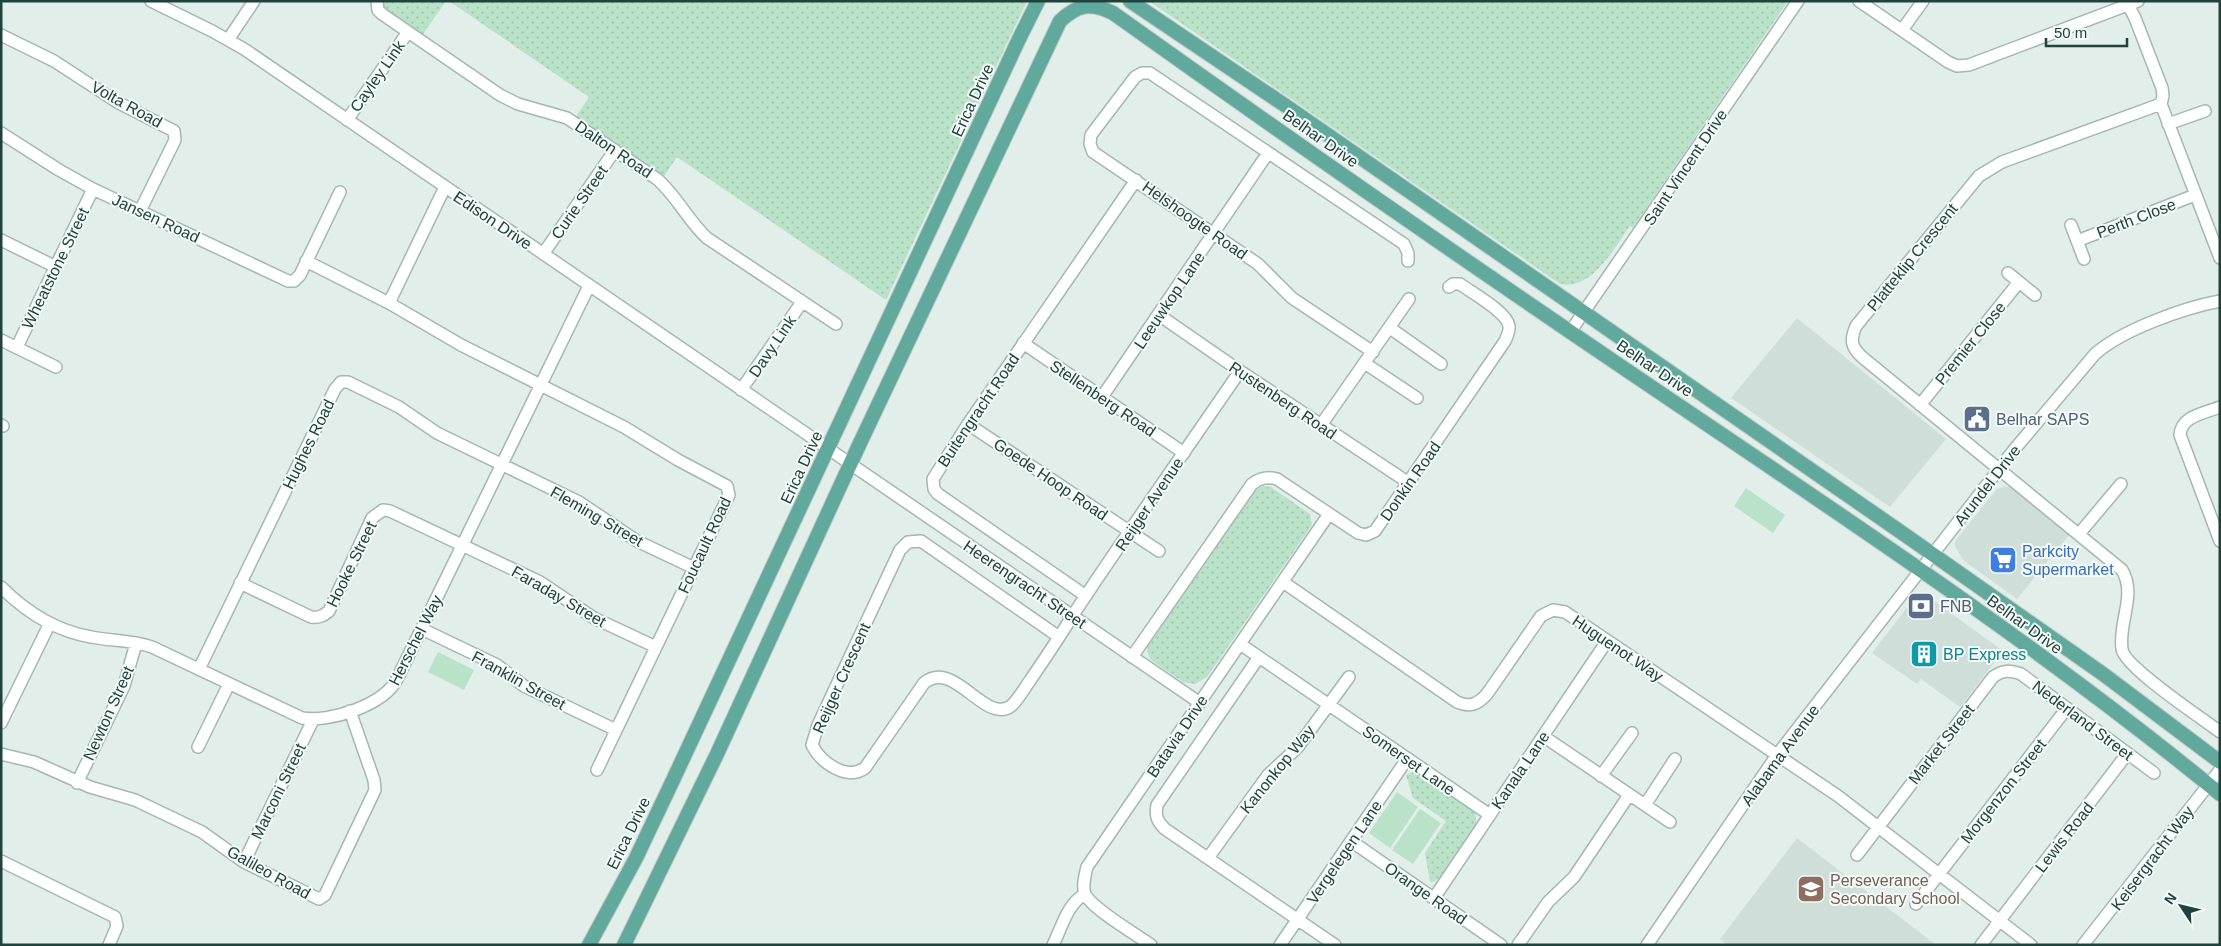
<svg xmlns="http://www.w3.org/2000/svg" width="2221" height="946" font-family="Arial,sans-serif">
	<defs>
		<pattern id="grass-dots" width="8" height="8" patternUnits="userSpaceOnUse" patternTransform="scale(1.25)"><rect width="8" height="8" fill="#b9e2c8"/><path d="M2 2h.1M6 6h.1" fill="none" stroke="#9fc3ad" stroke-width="1.8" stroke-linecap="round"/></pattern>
	</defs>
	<rect width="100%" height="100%" fill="#e2eeea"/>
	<path fill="#d0ded9" d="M1797,318L1946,439L1890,507L1731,398Z
		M2004,487H2013L2070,534L2017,599L1963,560L1955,546V541L1997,489Z
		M1926,595L2003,651L1960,707L1921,679L1917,684L1872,653L1914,598Z
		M1797,838L1936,945H1727L1720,939Z"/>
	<path fill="url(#grass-dots)" d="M382,1H446L421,37L383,11Z
		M449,1H1027L886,300L677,157L662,179L627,154C621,143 614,144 605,139C594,133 585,125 575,118L589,97Z
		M1149,1H1788L1633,228L1630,226C1614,248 1592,291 1560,284Z
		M1263,486L1271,487L1310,514L1312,525L1207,677L1195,684L1183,682L1151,660L1147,652L1148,646L1256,490Z
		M1413,772L1421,774L1472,809L1476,815V823L1440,877L1435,881L1430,882L1425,853L1446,821L1413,798L1406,775Z"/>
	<path fill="#b9e2c8" d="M1746,488L1785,515L1773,533L1734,506Z
		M438,652L474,670L464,690L428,672Z
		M1397,792L1418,807L1390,848L1369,833Z
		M1420,809L1441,823L1413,864L1392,850Z"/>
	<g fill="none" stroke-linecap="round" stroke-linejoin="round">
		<g stroke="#a4b7b2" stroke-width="14">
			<path id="minor" d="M151,1L212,31L244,49L1200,703
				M377,1L378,10L382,14L500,95L518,104L567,118L657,179C677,196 688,221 707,238L836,324
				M1859,1L1948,62L1957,66L1969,65L2138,1
				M2126,1L2135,18L2162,88L2163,96L2161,104L2220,258
				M1902,30L1923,1
				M1,35L54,61L117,102L174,131L175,140L140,211
				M228,40L254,1
				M2161,104L2002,162L1979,176L1856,326C1850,340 1851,347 1862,357L2122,570C2137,595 2118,622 2122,649C2124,667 2202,718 2220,732
				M347,120L408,32
				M2168,124L2205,111
				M1,133L59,170L93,189L288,281H294L300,275L340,192
				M2071,225L2084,259
				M1,240L56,267
				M2077,241L2195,195
				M543,254L615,150
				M306,261L389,303L461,345L624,427L678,460L727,486L729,495L597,770
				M2008,273L2035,295
				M389,303L445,187
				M1159,315L1240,371L1409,483
				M1390,328L1441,364
				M1570,332L1798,1
				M1,340L56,367
				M1023,343L1184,453
				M17,347L93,189
				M1373,352L1292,298L1258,264L1093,152L1090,144L1091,135L1135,77L1142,73H1150L1404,244L1408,253V261
				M1366,364L1417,398
				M741,390L802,302
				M1102,397L1268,153
				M1920,405L2019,282
				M2220,407C2205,413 2181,416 2180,435L2220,541
				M968,424L1159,551
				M1,425L3,426
				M1321,425L1409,299
				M2079,534L2121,484
				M1283,582L1457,702C1470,708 1478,704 1487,694L1541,616L1553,610L1565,612L1838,796L2031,945
				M240,583L311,617C319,618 323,616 329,611L372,518L383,510L390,511L540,582L594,618L656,647
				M1,587C26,612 56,631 91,637C111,641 132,640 152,647L302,718C329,723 384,705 397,679L589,286
				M1086,596L938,494L934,489L933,479L968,424L1136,180
				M422,629L497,665L524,686L616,730
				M1059,637L921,541L908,542L900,550L818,725L812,745C821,763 847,781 865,768L924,683C954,658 985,725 1011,706C1018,700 1024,689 1029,682C1044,660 1059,638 1073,615C1127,533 1184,453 1240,371
				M1240,644L1490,815
				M1132,657L1252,484C1260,478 1267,476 1277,479L1358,533L1366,535L1375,531L1505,341C1507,336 1510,331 1509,326C1507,312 1472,293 1460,284H1453L1449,287
				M1259,657L1157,805C1155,816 1157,821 1165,829L1335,945
				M199,669L335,389L341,382H348L399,407L437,433L579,502L637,541L694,568
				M1,723L50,623
				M1543,736L1670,822
				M198,747L229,684
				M1,754L34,762L90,787L135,800L202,832L244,862L319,899L325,895L375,790L374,780L350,711
				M1601,776L1632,733
				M77,783L124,686L136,643
				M1645,805L1675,759
				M1351,841L1501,945
				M1857,855L1993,677C2003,670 2009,670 2021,674L2154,773
				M1208,858L1268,775L1297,748L1349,677
				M1,861L115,917L117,926L109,945
				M244,862L313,720
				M1434,898L1607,641
				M1916,904L2067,708
				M1053,945C1062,927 1067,904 1085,894
				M1151,945C1137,935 1091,908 1085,894C1082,886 1085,875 1087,867L1329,514
				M1280,945L1407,759
				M1518,945L1548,902L1574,877L1629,795
				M1647,945L1777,755L2013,451L2095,354C2122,330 2183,308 2220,301
				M1981,945L2127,754
				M2083,945L2220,770"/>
		</g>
		<g stroke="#c1cac8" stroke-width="16">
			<path id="major" d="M1130,1L1286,106L1908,537L2103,674L2220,762
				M589,945L636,858L673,780L1019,39L1038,1
				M624,945L717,754L860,443L1060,21C1078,4 1091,2 1113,13C1281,133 1451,251 1622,367C1824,504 2030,638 2220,794"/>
		</g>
		<use href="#minor" stroke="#fff" stroke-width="11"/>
		<use href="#major" stroke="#62a99d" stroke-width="14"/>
	</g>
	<defs>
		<g id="civic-square" transform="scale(1.4375)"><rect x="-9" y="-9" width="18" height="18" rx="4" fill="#5c6f8a" stroke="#f4faf7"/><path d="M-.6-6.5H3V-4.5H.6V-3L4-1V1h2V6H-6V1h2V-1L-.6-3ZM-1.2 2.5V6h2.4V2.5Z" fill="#fff"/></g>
		<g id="supermarket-square" transform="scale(1.4375)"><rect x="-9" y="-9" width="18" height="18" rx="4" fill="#3f7fe0" stroke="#f4faf7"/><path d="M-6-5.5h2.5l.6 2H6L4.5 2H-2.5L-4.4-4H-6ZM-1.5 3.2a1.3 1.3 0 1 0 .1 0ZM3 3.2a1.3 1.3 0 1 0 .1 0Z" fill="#fff"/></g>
		<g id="bank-square" transform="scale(1.4375)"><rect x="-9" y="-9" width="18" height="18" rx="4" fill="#5c6f8a" stroke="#f4faf7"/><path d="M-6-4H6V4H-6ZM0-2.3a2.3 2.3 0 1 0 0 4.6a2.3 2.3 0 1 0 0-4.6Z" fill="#fff"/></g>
		<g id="building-square" transform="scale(1.4375)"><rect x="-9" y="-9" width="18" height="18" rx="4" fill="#0f9aa8" stroke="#f4faf7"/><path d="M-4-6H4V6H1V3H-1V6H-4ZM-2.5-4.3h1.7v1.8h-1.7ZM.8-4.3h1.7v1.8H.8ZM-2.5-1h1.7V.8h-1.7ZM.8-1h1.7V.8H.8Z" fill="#fff"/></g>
		<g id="school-square" transform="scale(1.4375)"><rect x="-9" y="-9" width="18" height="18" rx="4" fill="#8d6e63" stroke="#f4faf7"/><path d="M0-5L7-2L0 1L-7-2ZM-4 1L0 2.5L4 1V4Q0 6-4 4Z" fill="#fff"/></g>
	</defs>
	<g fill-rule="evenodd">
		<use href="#civic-square" x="1977" y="419"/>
		<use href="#supermarket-square" x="2003" y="560"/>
		<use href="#bank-square" x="1921" y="606"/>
		<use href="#building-square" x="1924" y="654"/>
		<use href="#school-square" x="1811" y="889"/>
	</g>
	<g text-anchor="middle" stroke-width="4" stroke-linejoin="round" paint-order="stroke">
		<g font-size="16" fill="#20423c" stroke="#f4faf7">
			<text transform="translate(377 76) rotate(-55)" y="6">Cayley Link</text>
			<text transform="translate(972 100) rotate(-65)" y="6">Erica Drive</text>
			<text transform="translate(127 104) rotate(29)" y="6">Volta Road</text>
			<text transform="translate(1321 138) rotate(35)" y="6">Belhar Drive</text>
			<text transform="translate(614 149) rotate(34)" y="6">Dalton Road</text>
			<text transform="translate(1685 167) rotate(-56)" y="6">Saint Vincent Drive</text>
			<text transform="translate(579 202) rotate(-55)" y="6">Curie Street</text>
			<text transform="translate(156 218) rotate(25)" y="6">Jansen Road</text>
			<text transform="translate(2136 218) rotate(-21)" y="6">Perth Close</text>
			<text transform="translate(493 220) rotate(34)" y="6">Edison Drive</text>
			<text transform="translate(1195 220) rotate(35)" y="6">Helshoogte Road</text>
			<text transform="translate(1912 257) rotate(-51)" y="6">Platteklip Crescent</text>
			<text transform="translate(55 268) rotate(-64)" y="6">Wheatstone Street</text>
			<text transform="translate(1169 300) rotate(-56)" y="6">Leeuwkop Lane</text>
			<text transform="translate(1970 343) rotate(-51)" y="6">Premier Close</text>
			<text transform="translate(772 346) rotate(-56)" y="6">Davy Link</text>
			<text transform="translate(1655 368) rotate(34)" y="6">Belhar Drive</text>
			<text transform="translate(1103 398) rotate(34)" y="6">Stellenberg Road</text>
			<text transform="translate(1283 400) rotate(34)" y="6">Rustenberg Road</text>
			<text transform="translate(978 410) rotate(-56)" y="6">Buitengracht Road</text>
			<text transform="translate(308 444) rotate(-64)" y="6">Hughes Road</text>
			<text transform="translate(801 467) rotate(-65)" y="6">Erica Drive</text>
			<text transform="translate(1051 479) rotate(34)" y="6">Goede Hoop Road</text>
			<text transform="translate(1410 481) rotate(-55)" y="6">Donkin Road</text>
			<text transform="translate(1987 485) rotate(-52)" y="6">Arundel Drive</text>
			<text transform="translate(1149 504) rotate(-56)" y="6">Reijger Avenue</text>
			<text transform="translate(597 516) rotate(30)" y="6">Fleming Street</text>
			<text transform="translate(704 545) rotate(-65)" y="6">Foucault Road</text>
			<text transform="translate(351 564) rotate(-64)" y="6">Hooke Street</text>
			<text transform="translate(1025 584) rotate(34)" y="6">Heerengracht Street</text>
			<text transform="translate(559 596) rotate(30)" y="6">Faraday Street</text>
			<text transform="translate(2025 624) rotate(36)" y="6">Belhar Drive</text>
			<text transform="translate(415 640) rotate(-63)" y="6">Herschel Way</text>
			<text transform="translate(1618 648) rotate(34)" y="6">Huguenot Way</text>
			<text transform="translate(841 678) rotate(-66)" y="6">Reijger Crescent</text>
			<text transform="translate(519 680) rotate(29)" y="6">Franklin Street</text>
			<text transform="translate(108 713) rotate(-66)" y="6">Newton Street</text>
			<text transform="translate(2083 720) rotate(37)" y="6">Nederland Street</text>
			<text transform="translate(1177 736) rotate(-56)" y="6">Batavia Drive</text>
			<text transform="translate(1941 744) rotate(-52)" y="6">Market Street</text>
			<text transform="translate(1780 755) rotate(-54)" y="6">Alabama Avenue</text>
			<text transform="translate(1409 760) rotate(35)" y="6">Somerset Lane</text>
			<text transform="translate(1277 769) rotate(-51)" y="6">Kanonkop Way</text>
			<text transform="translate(1520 770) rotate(-56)" y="6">Kanala Lane</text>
			<text transform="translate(278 791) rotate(-64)" y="6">Marconi Street</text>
			<text transform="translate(2003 791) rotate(-52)" y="6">Morgenzon Street</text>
			<text transform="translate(628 833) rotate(-64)" y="6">Erica Drive</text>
			<text transform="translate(2064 837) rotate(-52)" y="6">Lewis Road</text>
			<text transform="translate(1344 852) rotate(-56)" y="6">Vergelegen Lane</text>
			<text transform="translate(2152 858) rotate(-53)" y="6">Keisergracht Way</text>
			<text transform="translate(269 872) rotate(29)" y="6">Galileo Road</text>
			<text transform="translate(1426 893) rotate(35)" y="6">Orange Road</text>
		</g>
		<g font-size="16" fill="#4e5e75" stroke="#f4faf7" text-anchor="start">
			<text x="1996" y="425">Belhar SAPS</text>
			<text x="1940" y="612">FNB</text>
		</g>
		<g font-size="16" fill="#366cbe" stroke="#f4faf7" text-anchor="start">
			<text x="2022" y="557">Parkcity<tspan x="2022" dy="18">Supermarket</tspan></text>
		</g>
		<g font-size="16" fill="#0d838f" stroke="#f4faf7" text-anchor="start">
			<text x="1943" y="660">BP Express</text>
		</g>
		<g font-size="16" fill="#785e54" stroke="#f4faf7" text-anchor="start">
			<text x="1830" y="886">Perseverance<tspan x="1830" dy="18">Secondary School</tspan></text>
		</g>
	</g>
	<rect width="2221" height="946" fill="none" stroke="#20423c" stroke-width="5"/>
	<g transform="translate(2181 906) rotate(305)" stroke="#f4faf7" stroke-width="4" paint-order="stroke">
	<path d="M0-4L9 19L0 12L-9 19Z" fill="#20423c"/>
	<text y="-8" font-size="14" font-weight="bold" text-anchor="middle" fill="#20423c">N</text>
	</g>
	<path d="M2046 38v8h81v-8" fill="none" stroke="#20423c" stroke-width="2.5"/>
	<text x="2054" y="38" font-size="15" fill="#20423c" stroke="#f4faf7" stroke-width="4" paint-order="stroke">50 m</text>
</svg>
